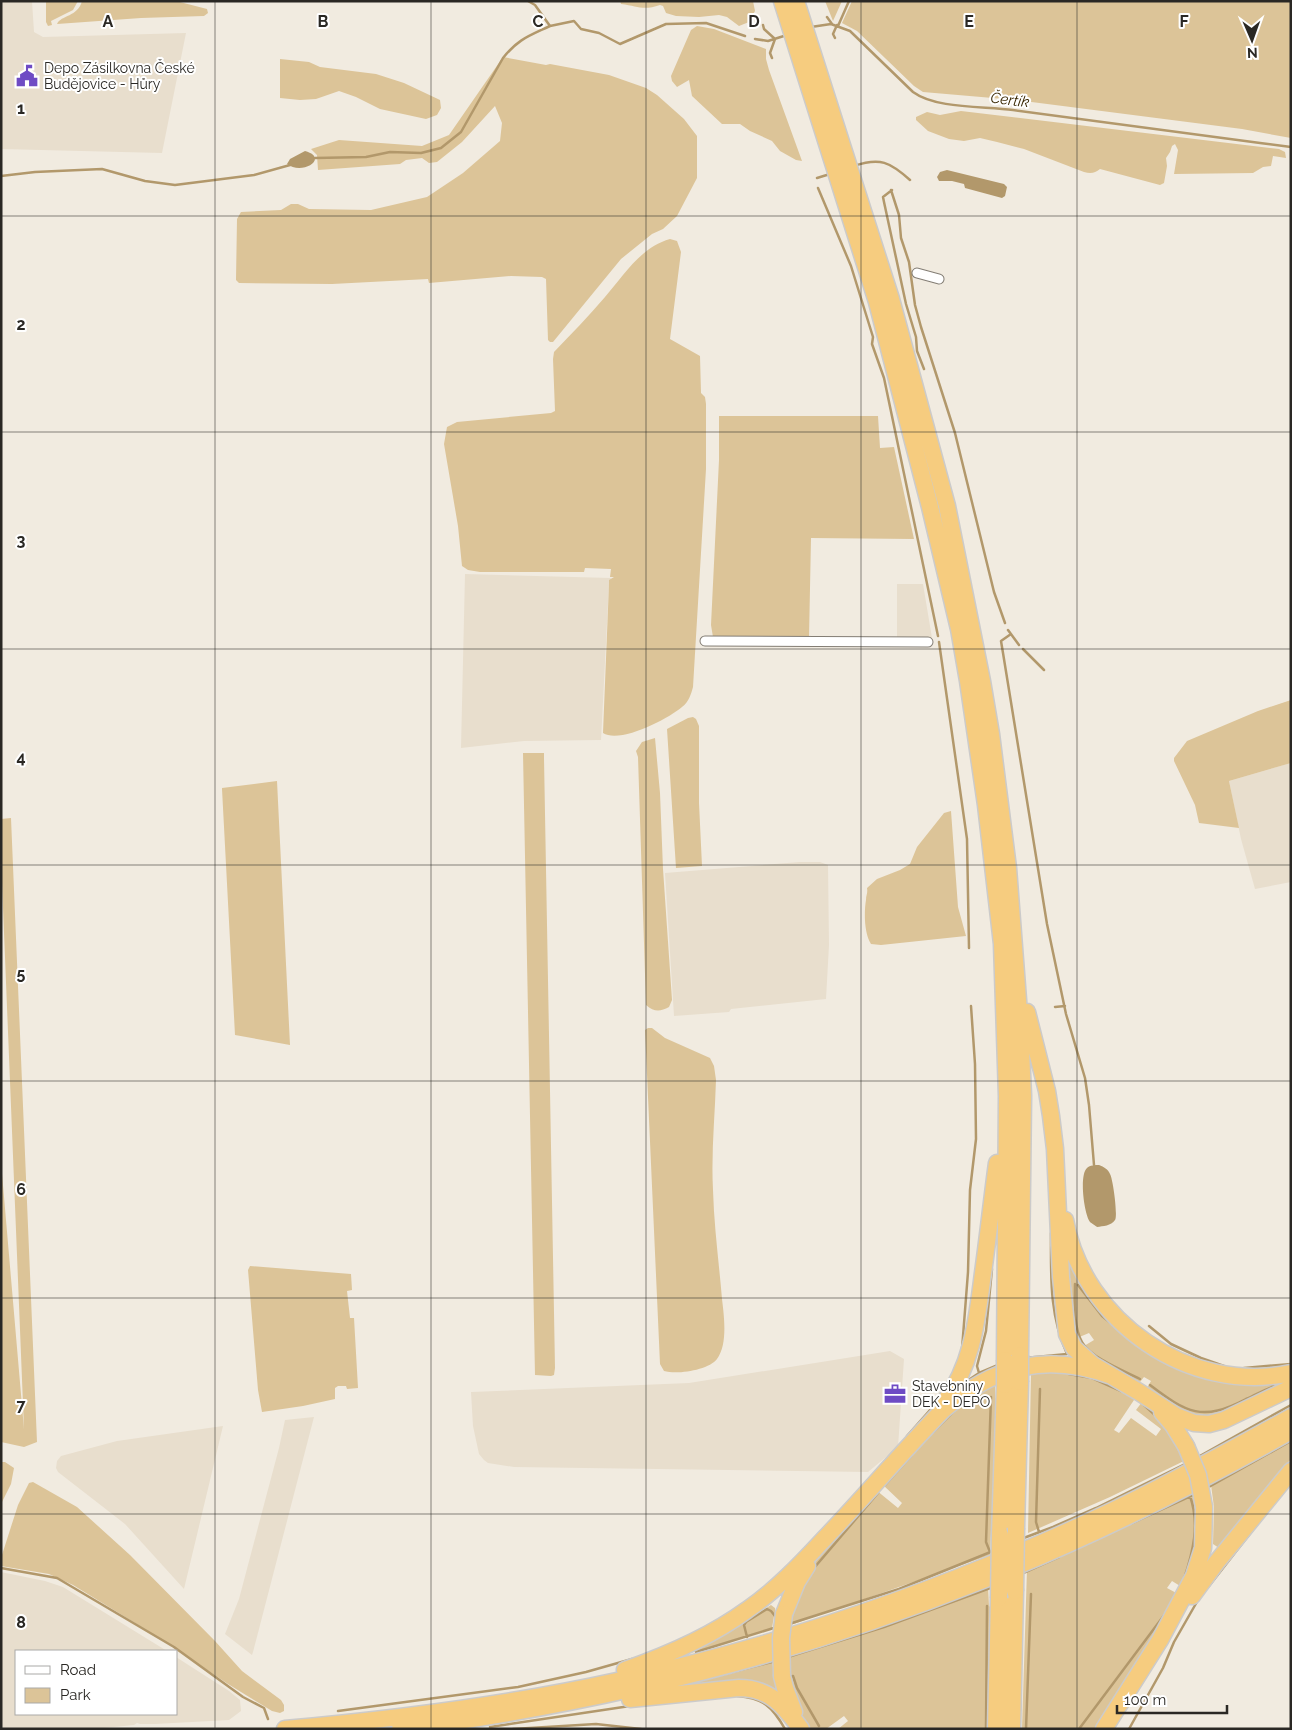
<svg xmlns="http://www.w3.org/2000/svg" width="1292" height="1730" font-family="Raleway,sans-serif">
	<rect width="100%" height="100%" fill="#f1ebe0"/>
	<path fill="#e8decd" d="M1,1H32L34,32L43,37L186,33L162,153L1,149Z
		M465,574L611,578L609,584L601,740L524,741L461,748Z
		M897,584H923L932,638H897Z
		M1291,763V882L1255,889L1241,839L1229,781Z
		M800,862H820L828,865L829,945L826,999L731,1009L729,1012L674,1016L665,873Z
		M890,1351L904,1359L898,1447L868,1472L514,1467L488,1463L484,1460L479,1454L473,1426L471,1392L689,1383Z
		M314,1417L253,1652L252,1655L225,1634L239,1599L279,1448L285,1420Z
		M223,1426L184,1589L125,1524L58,1472L56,1468L57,1461L61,1456L117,1441Z
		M1,1572L45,1581L63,1587L167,1651H16V1714H176V1657L229,1691L240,1700L241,1711L229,1720L155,1724H140L137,1723L134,1725L94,1729H1Z"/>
	<path fill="#dcc498" d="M46,1H78L73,10L51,21L52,25L48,26L46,22Z
		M82,1H176L207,9L208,13L204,16L141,18L57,24C61,15 78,17 82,1Z
		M620,1H753L755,11L749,22L739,26L727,17L719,15L699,17L676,16L666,13L663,6L660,5C643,11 638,6 621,4Z
		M825,1H842L833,21Z
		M852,1H1291V138L1242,129L1016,100L923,92L914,86L857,31L842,23Z
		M697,26L714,29L766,49V59L769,70L802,161L796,160L780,151L772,141L750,131L740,124H722L692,96L689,80L677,87L672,81L671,76L691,30Z
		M503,57L546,65L550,64L609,75L646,88L657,95L684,119L697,136V178L677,216L663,229L652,234L621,259L553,342H550L548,340L546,279L542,277L511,276L429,283L428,279L332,284L239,283L236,280L237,219L241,212L281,210L291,204H298L309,209L371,210L427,197L463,173L500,141L502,123L495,106L462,142L437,162L429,163L422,158L406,160L400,164L318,170L317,155L311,149L339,140L422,146L449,135Z
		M280,59L309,62L320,67L376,74L404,83L440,100L441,108L437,115L426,119L380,109L356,97L339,91L316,99L300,100L280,98Z
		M961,111L1279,149L1285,152L1286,158L1273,156L1271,166L1263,167L1253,173L1174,174L1178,150L1175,144L1172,146L1170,152L1166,158L1167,166L1164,183L1160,185L1100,169C1095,173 1091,174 1084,172L1024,149L997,142L980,138L964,141L949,139L928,131L916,120V117L927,112L940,115Z
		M670,239L677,241L681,252L670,339L700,356L701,393L705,397L706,404V469L693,687C691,694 689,702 682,707C668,719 620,744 603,733L609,584V580L614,577H610L611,569L585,568L584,572H480L468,570L462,566L458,526L444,444L447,427L457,422L551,413L555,411L553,359L554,352C571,334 589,316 605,297C624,275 641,247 670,239Z
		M719,416H878L880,448L894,447L914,539L811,538L809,638L713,637L711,625L719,460Z
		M1291,700V763L1229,781L1239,828L1199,823L1195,805L1174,761V758L1187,741L1258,711Z
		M693,717L696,719L699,726V803L702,866L676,868L667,729L688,718Z
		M655,738L660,793L663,869L672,1000L669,1007C660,1012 654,1012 646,1005L638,757L636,751L642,742Z
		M523,753H544V758L555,1368L554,1375L551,1376L535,1375Z
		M277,781L290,1045L235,1035L222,789V788Z
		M951,811L958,907L966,936L881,945L871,944C864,933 864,912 866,900C866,895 868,893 867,888L877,879L900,870L910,864L917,847L944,813Z
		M11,818L37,1442L24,1447L1,1442V1162L24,1429L1,858V819Z
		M648,1028H652L665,1038L710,1058L714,1066L716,1080C715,1116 711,1153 713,1190C714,1226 719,1263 722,1299C724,1316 728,1344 717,1359C709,1370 677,1375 664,1371L660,1364L645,1030Z
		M1070,1254L1155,1353L1291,1381V1383L1205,1419L1166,1403L1147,1388L1151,1381L1144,1377L1140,1382L1099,1361L1084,1346L1094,1340L1089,1333L1077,1338L1069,1269Z
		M250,1266L351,1274L352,1290L347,1291L350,1318H354L358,1388L347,1389L346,1386H338L335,1388V1399L303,1406L262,1412L258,1390L248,1270Z
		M1056,1371C1087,1376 1109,1381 1136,1397L1114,1430L1119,1433L1131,1418L1156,1436L1161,1429L1136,1410L1142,1402L1154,1411L1186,1460L1110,1497L1028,1533L1031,1372Z
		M995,1382V1398L998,1399L995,1530L991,1531L990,1555L788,1626L813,1565L876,1490L898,1508L902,1503L882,1484L912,1451L960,1404Z
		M1291,1440V1459L1269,1484L1240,1524L1219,1548L1213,1544L1214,1507L1211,1485Z
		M1,1462H5L14,1468L11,1484L1,1504Z
		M33,1482L77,1507L130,1555L215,1641L242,1671L281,1700L284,1705V1711L280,1713L272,1711L228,1684L158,1637L73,1585L49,1574L1,1566V1558L18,1505L29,1483Z
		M1197,1491L1203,1520L1185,1589L1172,1581L1167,1588L1180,1595L1099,1729H1022L1027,1569L1114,1531Z
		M988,1587L989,1606L991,1608L988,1729H838L848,1721L844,1716L826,1729H808L799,1715L784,1658L903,1618Z
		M771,1605L775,1608L776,1615L774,1616L772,1628L684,1655L714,1641Z
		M772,1662L778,1693L654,1691Z"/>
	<path fill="#b2986b" d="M305,151C330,158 302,176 287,164L290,159Z
		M947,170L1004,184L1007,187L1005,196L1002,198L965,188L964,184L952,181H939L937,177L940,172Z
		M1099,1165C1104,1167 1108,1169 1110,1174C1113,1179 1118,1216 1115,1220C1111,1226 1103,1226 1097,1227C1096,1226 1091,1223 1090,1222C1084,1214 1079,1175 1087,1168C1090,1165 1095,1165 1099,1165Z"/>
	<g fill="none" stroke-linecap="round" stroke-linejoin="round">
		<path stroke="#b2986b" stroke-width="2.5" d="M528,1L535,5L550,26L574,21L581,29L599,33L620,44L666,24L706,23L745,36
			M827,17L832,24
			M763,25L764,29L775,39L770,53L772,58
			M838,26L849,1
			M811,27L831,24L850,31L913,92C936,109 984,106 1013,110C1105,122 1198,135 1291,147
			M835,38L833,34L837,25
			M755,39L768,41L787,35
			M315,158L366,157L390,152L421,153L441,148L461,132L503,58C518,39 529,36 550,26
			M854,166C880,157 890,162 910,180
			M1,176L35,172L102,169L145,181L175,185L254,175L290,165
			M817,178L830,174
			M818,188L851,266L873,337L872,344L884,378L938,636
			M891,190L899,215L901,238L909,262L915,305L921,327L955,433L994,592L1005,623
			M892,190L883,197L884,202L906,304L916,337L917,351L924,369
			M1008,630L1019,645
			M1011,634L1001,641L1003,653L1047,924L1066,1014L1085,1078L1089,1105L1094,1165
			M939,642L967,839L969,948
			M1023,649L1044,670
			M1055,1007L1065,1006
			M1075,1284C1075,1302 1073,1326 1082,1342C1091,1358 1124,1371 1140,1379
			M1078,1285L1102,1316L1133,1341
			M1149,1326L1171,1344L1201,1358L1224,1366
			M962,1349L968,1272L970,1190L976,1139L975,1064L971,1006
			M1025,1358L1067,1354C1049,1314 1051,1276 1051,1233
			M1244,1368L1291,1364
			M979,1373L977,1366L986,1331L992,1269
			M1069,1374L1092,1378L1121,1391
			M967,1381L979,1373L998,1365
			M1262,1383L1275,1385
			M1150,1385C1187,1413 1202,1422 1246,1399C1258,1394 1270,1386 1282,1384
			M1144,1405L1156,1416
			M933,1432L954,1411
			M907,1436L938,1401
			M1198,1457L1291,1405
			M885,1485L911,1456
			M1207,1488L1291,1441
			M1132,1523L1195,1494
			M1039,1532L1036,1522L1040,1389
			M1021,1539L1053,1527L1096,1508L1187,1463
			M990,1552L986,1542L991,1397
			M1,1568L57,1578L174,1647L243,1697L264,1708L268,1719
			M814,1568L878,1493
			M1021,1574L1059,1557
			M1184,1579C1193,1552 1200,1524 1190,1496
			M1209,1586L1252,1531
			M789,1624L899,1589L993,1551
			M747,1637L744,1625L746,1622L767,1609L771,1611L775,1616
			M696,1652L777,1627
			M788,1657L884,1627L993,1587
			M788,1677L793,1676L797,1688L819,1726
			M677,1686L776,1661
			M737,1696C763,1698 772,1706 785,1729
			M338,1711L518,1687L586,1672L632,1659
			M490,1727L630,1706
			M513,1729L596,1724L641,1729
			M986,1729L987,1606
			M1026,1729L1031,1594
			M1079,1729L1168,1610
			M1129,1729L1163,1668L1174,1642L1198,1600"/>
		<g stroke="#837d74" stroke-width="11">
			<path id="street" d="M917,273L939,279
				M705,641L928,642"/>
		</g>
		<g stroke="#cccbca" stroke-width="19">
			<path id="highway" d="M782,1L877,302L930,507L959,629L968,681L986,805L1002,944L1007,1096L1005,1360
				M796,1L891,299L947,506L982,681L991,734L1008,868L1020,1026L1023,1096L1020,1355
				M1027,1012L1047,1091L1051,1116L1055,1149L1061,1277L1067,1334L1074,1348L1093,1365L1139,1392L1176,1416L1194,1423L1209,1424L1224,1420L1291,1388
				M1065,1220C1083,1321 1189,1395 1291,1373
				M944,1403C973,1364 977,1319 983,1273C988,1237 992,1200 997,1163
				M1162,1412L1173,1425L1186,1446
				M1016,1528L1020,1382
				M1000,1535L1005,1385
				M1192,1596L1216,1563L1291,1471
				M784,1614L797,1582L807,1566
				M625,1670C668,1655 710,1637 747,1610C776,1590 801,1564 825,1538C865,1496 902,1452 943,1410C995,1365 1047,1352 1112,1376
				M782,1676L785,1688L794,1712
				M630,1699L739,1688C770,1688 784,1706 801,1729
				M285,1729C396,1719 508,1705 617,1681C789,1644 958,1584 1116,1509C1175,1481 1233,1449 1291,1417
				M400,1729C600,1704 796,1655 983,1580C1089,1538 1191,1487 1291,1431
				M996,1729L999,1598
				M1012,1729L1015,1591
				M1104,1729L1160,1640L1194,1576L1203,1548L1204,1507"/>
		</g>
		<use href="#street" stroke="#fff" stroke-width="9"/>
		<use href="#highway" stroke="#f6cc7f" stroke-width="16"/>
		<g stroke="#cccbca" stroke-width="19" stroke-linecap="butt">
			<path id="highway-bridge" d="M1020,1382V1355
				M1005,1385V1360
				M1186,1446L1198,1475L1204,1507
				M1015,1591L1016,1528
				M999,1598L1000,1535
				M782,1676L781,1638L784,1614"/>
		</g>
		<use href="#highway-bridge" stroke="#f6cc7f" stroke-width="16"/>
	</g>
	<path fill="none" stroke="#2a2824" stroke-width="1" stroke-opacity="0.55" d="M215,1V1729M431,1V1729M646,1V1729M861,1V1729M1077,1V1729M1,216H1291M1,432H1291M1,649H1291M1,865H1291M1,1081H1291M1,1298H1291M1,1514H1291"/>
	<defs>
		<g id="civic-bare" transform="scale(1.725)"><path d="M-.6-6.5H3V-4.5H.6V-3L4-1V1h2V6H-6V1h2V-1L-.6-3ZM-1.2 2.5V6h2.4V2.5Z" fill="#6e4bc4" stroke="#fff" stroke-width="2.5" paint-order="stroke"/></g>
		<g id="office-bare" transform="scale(1.725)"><path d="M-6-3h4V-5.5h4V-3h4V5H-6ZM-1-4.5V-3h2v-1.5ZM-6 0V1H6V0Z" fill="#6e4bc4" stroke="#fff" stroke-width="2.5" paint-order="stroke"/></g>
	</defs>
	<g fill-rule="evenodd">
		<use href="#civic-bare" x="27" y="76"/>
		<use href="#office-bare" x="895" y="1394"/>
	</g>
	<g text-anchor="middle" stroke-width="4" stroke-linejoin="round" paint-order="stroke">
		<g font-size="14" fill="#2a2824" stroke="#fff" text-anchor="start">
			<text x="44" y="73">Depo Zásilkovna České<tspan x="44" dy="16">Budějovice - Hůry</tspan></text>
			<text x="912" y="1391">Stavebniny<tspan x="912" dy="16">DEK - DEPO</tspan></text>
		</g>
		<g font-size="15" font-style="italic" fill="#382600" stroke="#fff">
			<text transform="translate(1010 100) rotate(7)" y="5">Čertík</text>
		</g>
	</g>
	<g font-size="16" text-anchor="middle" font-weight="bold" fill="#2a2824" stroke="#fff" stroke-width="4" stroke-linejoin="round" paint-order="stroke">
		<text x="108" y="27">A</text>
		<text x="323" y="27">B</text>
		<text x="538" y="27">C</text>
		<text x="754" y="27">D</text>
		<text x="969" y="27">E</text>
		<text x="1184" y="27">F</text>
		<text x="21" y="114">1</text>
		<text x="21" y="330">2</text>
		<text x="21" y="546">3</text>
		<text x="21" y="763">4</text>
		<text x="21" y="979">5</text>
		<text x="21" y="1195">6</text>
		<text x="21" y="1411">7</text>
		<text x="21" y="1628">8</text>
	</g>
	<rect width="1292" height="1730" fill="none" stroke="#2a2824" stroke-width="5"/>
	<rect x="15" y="1650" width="162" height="65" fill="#ffffff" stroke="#aaa9a7"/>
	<rect x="25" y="1666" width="25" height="8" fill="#ffffff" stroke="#aaa9a7"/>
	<text x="60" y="1675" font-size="15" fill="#2a2824">Road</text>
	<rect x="25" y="1688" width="25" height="15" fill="#dcc498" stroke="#aaa9a7"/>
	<text x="60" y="1700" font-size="15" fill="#2a2824">Park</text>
	<g transform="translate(1252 40) rotate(178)" stroke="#ffffff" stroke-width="4" paint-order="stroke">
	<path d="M0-4L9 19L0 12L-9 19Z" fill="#2a2824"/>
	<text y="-8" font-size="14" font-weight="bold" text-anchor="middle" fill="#2a2824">N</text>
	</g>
	<path d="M1117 1705v8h110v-8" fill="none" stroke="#2a2824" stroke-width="2.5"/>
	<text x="1124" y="1705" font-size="15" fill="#2a2824" stroke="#ffffff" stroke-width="4" paint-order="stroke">100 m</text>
</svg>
